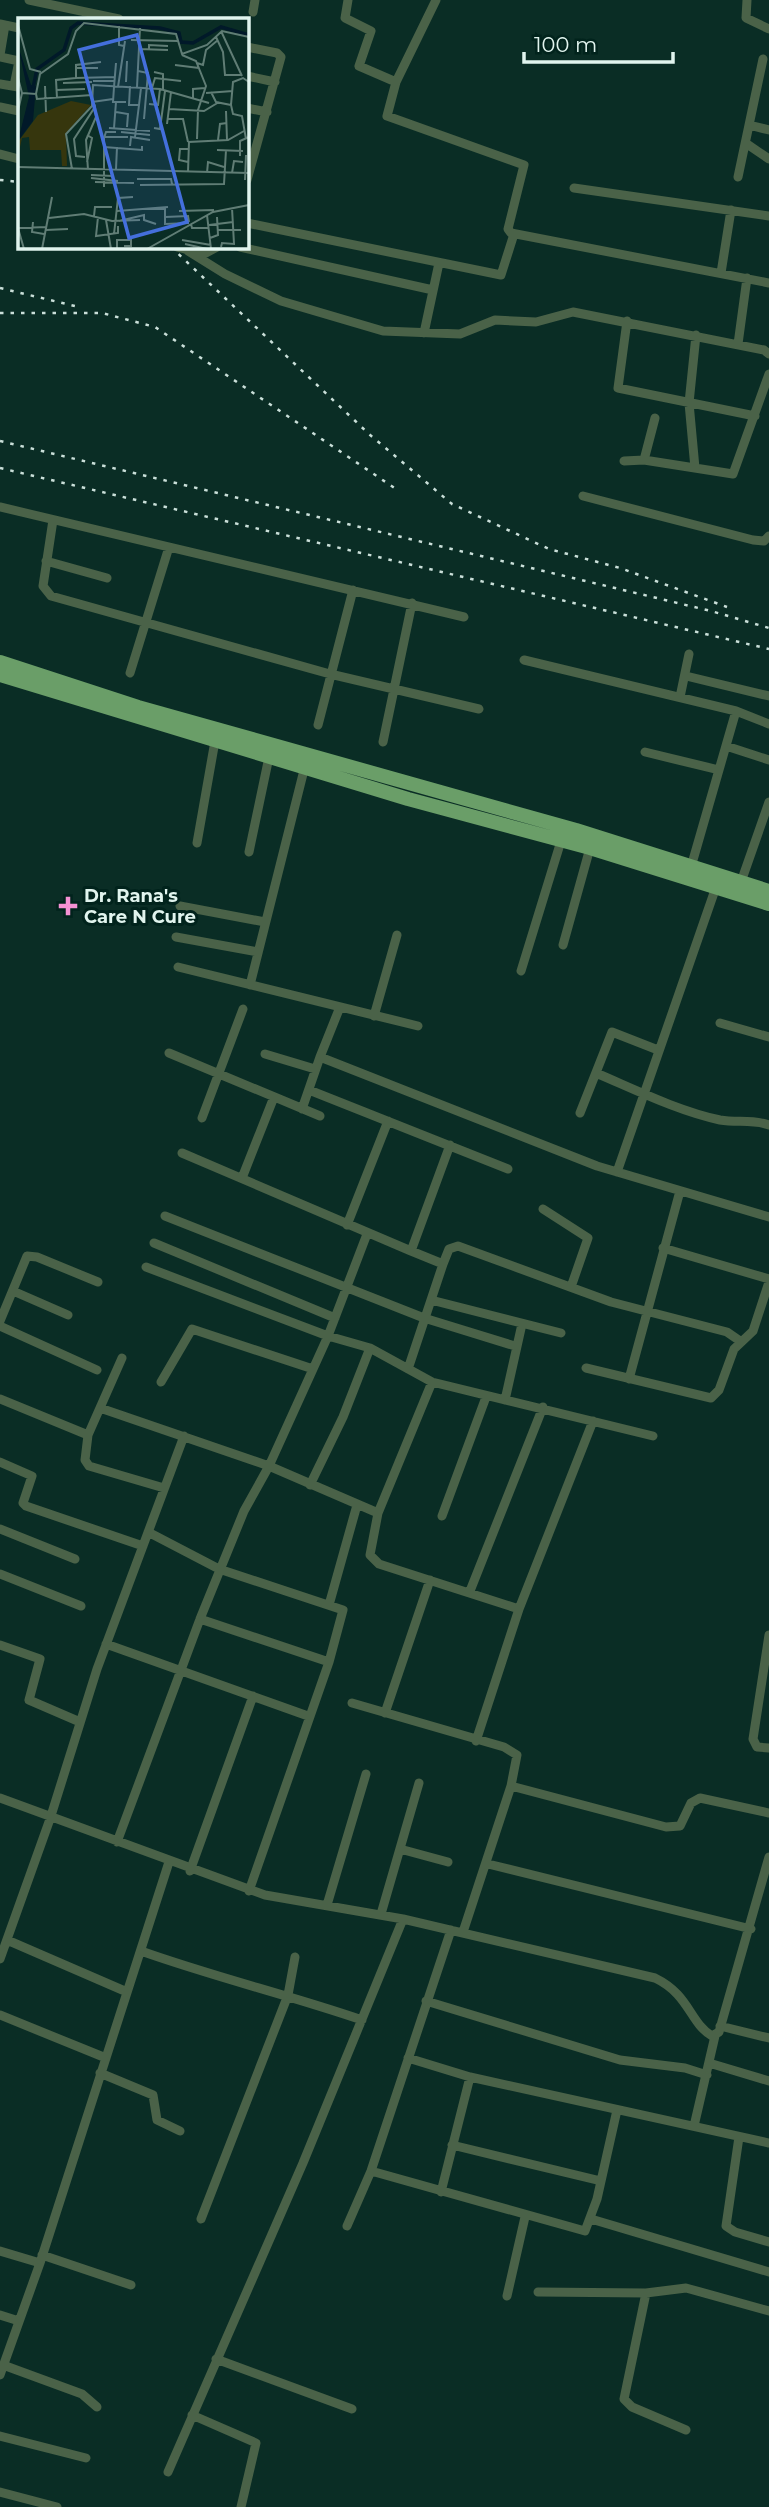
<svg xmlns="http://www.w3.org/2000/svg" width="769" height="2507" font-family="Montserrat,sans-serif">
	<rect width="100%" height="100%" fill="#0a2d25"/>
	<g fill="none" stroke-linecap="round" stroke-linejoin="round">
		<path stroke="#4a6248" stroke-width="9" d="M29,0L119,19
			M348,0L345,18L371,31L359,66L396,82L436,0
			M747,0L746,18L769,29
			M253,12L255,0
			M0,24L19,28
			M247,47L277,53L281,57L247,180
			M0,55L5,25
			M0,57L19,61
			M247,76L275,82
			M396,82L387,116L524,165L508,229L511,233L769,283
			M0,84L18,87
			M14,86L19,61
			M0,107L19,111
			M247,108L267,112
			M749,125L769,130
			M747,144L769,159
			M0,154L19,159
			M738,177L763,59
			M574,188L769,216
			M247,223L501,275L514,234
			M177,247L204,254L217,247
			M240,247L433,290
			M188,251L225,274L281,301L383,331L460,334L495,320L536,322L573,312L764,350L769,354
			M721,273L731,210
			M627,321L618,388L755,416
			M424,333L439,263
			M738,344L747,278
			M644,460L655,418
			M624,461L644,460L733,474L769,374
			M695,468L689,403L696,335
			M583,496L753,540L764,541L769,536
			M0,507L464,617
			M53,520L43,586L51,596L330,674L479,709
			M46,561L107,578
			M524,660L736,711L769,724
			M130,673L169,547
			M686,676L769,696
			M680,697L689,654
			M318,725L353,590
			M383,742L412,603
			M726,746L769,760
			M645,752L719,770
			M197,843L215,741
			M249,852L269,757
			M691,867L736,711
			M741,882L769,802
			M180,906L265,922
			M176,937L258,952
			M563,945L590,848
			M178,967L418,1026
			M521,971L561,841
			M250,985L305,766
			M374,1016L397,935
			M720,1023L769,1037
			M169,1053L320,1116
			M265,1054L315,1069
			M320,1057L340,1007
			M596,1073C636,1090 678,1111 720,1120C737,1123 752,1119 769,1125
			M309,1090L508,1169
			M302,1109L320,1057L597,1166L769,1217
			M580,1113L612,1032L658,1050
			M202,1118L243,1009
			M182,1153L411,1251L450,1145
			M617,1172L716,887
			M242,1178L274,1097
			M543,1209L588,1238L571,1287
			M165,1216L424,1318L515,1346
			M347,1225L388,1121
			M154,1243L335,1318
			M663,1248L769,1279
			M443,1264L449,1249L458,1246L611,1302L727,1332L740,1341
			M146,1267L328,1336L370,1348L432,1382L653,1436
			M13,1291L68,1315
			M431,1300L561,1333
			M0,1321L27,1256L37,1257L98,1282
			M0,1326L97,1370
			M586,1368L711,1398L719,1390L734,1349L753,1331L769,1282
			M408,1369L443,1264L411,1251
			M629,1379L680,1191
			M161,1382L192,1329L313,1369
			M432,1382L378,1513L370,1555L379,1564L519,1609
			M0,1399L88,1435L85,1460L89,1466L164,1488
			M505,1400L522,1324
			M100,1408L269,1466L378,1513
			M88,1435L122,1358
			M0,1462L32,1476L23,1503L26,1506L143,1546
			M310,1485L343,1417L370,1348
			M442,1516L486,1397
			M0,1529L75,1559
			M148,1532L219,1569L343,1610L329,1662
			M0,1574L81,1606
			M470,1591L543,1407
			M329,1605L357,1505
			M200,1619L244,1511L269,1466L328,1336L367,1234
			M769,1635L753,1739L757,1747L769,1748
			M106,1644L308,1716
			M0,1645L40,1659L29,1700L80,1722
			M352,1703L504,1747L517,1755L511,1786L463,1932
			M385,1713L430,1580
			M476,1741L519,1609L593,1421
			M511,1786L666,1827L680,1826L691,1803L700,1798L769,1813
			M0,1798L265,1895L403,1919L655,1978C690,1995 689,2022 712,2036L719,2032L769,1857
			M117,1842L200,1619L329,1662L249,1891
			M400,1849L448,1862
			M488,1864L751,1929
			M190,1871L253,1696
			M327,1905L366,1774
			M381,1914L419,1783
			M7,1940L127,1992
			M141,1951C214,1977 289,1995 362,2020
			M0,1959L50,1819L97,1669L184,1436
			M426,2001L620,2060L685,2068L707,2075
			M0,2015L106,2058
			M720,2026L769,2038
			M408,2058L470,2077L769,2143
			M709,2063L769,2081
			M100,2073L153,2095L157,2120L180,2131
			M694,2126L715,2036
			M739,2137L726,2226L735,2232L769,2242
			M452,2145L601,2181
			M371,2171L585,2231L597,2199L617,2110
			M441,2192L470,2077
			M201,2219L288,1995L295,1957
			M591,2219L769,2272
			M347,2226L371,2171L451,1930
			M0,2251L40,2263
			M42,2255L131,2285
			M538,2292L646,2293L686,2288L769,2311
			M646,2293L624,2399L632,2407L686,2430
			M507,2296L525,2217
			M0,2315L19,2321
			M216,2359L352,2409
			M3,2365L82,2394L97,2407
			M0,2375L40,2263L169,1862
			M192,2415L256,2443L241,2507
			M0,2436L86,2458
			M168,2472L303,2163L403,1919
			M0,2492L57,2507"/>
		<path stroke="#6a9e68" stroke-width="14" d="M0,662L138,707L576,830L769,891
			M0,675L408,799L590,848L769,904"/>
		<path stroke="#cadfd9" stroke-width="2.5" stroke-dasharray="3.5 7" stroke-linecap="butt" d="M0,180L19,182
			M171,247L369,434L452,504L549,549L620,568L727,607
			M0,288L79,307
			M0,313H102L155,327L399,491
			M0,441L711,611L769,628
			M0,468L769,649"/>
	</g>
	<path fill="#f491d3" stroke="#01231c" stroke-width="2.5" d="M64.5 895.5h7v7h7v7h-7v7h-7v-7h-7v-7h7z"/>
	<g text-anchor="middle" stroke-width="6" stroke-linejoin="round" paint-order="stroke">
		<g font-size="18" font-weight="bold" fill="#e1f4ee" stroke="#01231c" text-anchor="start">
			<text x="84" y="902">Dr. Rana's<tspan x="84" dy="21">Care N Cure</tspan></text>
		</g>
	</g>
	<g transform="translate(18 18)">
		<rect width="231" height="231" fill="#0a2d25"/>
		<path d="M53,83L73,87L48,115L49,148H44L43,132H12L11,119L4,120L0,138V124L20,97Z" fill="#36360d"/>
		<path d="M0,28L13,67L18,68L15,103L0,123L11,79Z" fill="#011929"/>
		<path fill="none" stroke="#011929" stroke-width="3.5" d="M15,70L19,51L46,32L53,10L60,5L142,10L161,15L163,24L175,25L203,9L231,17"/>
		<path fill="none" stroke="#607d75" stroke-width="2" d="M0,7L12,51L23,54M101,8V27L106,28M203,13L224,58M198,19L205,34L207,57H224M113,22L160,23M121,31L150,32M131,32V27L150,28M164,37L178,43L188,68L180,92L179,121M83,44L58,47V60L97,59M179,45L185,47L188,32L200,22M157,47L181,50M58,50H80M120,53L130,55L126,101M136,54L145,56V72M0,60L4,75L0,93M75,63H97M108,64L109,43M45,65L74,64M27,68L28,94M112,68L111,87H121L123,70M96,69L95,84H108M96,69L98,45M100,69L107,23M119,69L122,10M134,70L137,60L163,63M38,72L67,71M193,74L198,84L213,87M4,75L18,76L22,56L50,36L58,13L66,5L158,16L164,36L189,27L204,13L231,19M188,75L215,73M18,76L19,81L74,77M39,80L38,62L58,60M175,80V71L187,70M74,84L95,81M131,86L140,87L142,71M151,91L186,93L201,84M208,93L209,122M98,94L110,96L109,109M150,101H165L170,124M149,106L153,74M91,110L132,113M96,110L98,84M136,110L142,111L147,73M103,114L132,117M87,119H110M117,119L121,87M228,121L224,98L215,96L213,87L215,64L225,60L231,64M200,122L202,106L209,105M112,128L113,119L132,122M86,129L124,132V128M199,132L225,133M222,138V123L231,119M67,139L58,138L56,121L77,89L78,99L68,122L70,152M69,144L74,120L69,117M170,144L161,142L162,131H170M0,149L231,155M54,151L48,116L74,88L75,67L142,71L191,85M98,151L99,129M170,154L171,124L210,122L226,113M189,155L190,144L206,149M214,155L216,143L225,144M73,157L95,158M73,160L100,163M119,161H153L154,166M227,162L228,137M77,164L116,165M122,167L206,166L208,132M86,169V120L88,114H98M131,191H147V206L171,205M99,193L150,189M161,193L196,192M189,197L193,231M76,198L77,189H94M80,199L78,218L100,215V208M147,199L170,198L171,204M31,200L66,196L94,203L122,202M88,202L93,231M101,203L126,197V202L138,206M15,204L14,214L26,216M173,206L174,210H191M191,207L215,204M0,210L29,209M0,210L6,231M28,212L50,211M200,212H223M96,216L100,180L115,179M192,220L200,217L199,199M164,222L193,227M167,226L189,231M203,229L204,225L216,226L214,190M24,231L34,179M99,231V222H113V228H106M129,231L195,194L231,187"/>
		<path fill="#446fdc" fill-opacity="0.15" stroke="#446fdc" stroke-width="3.5" d="M119,17L169,204L111,220L61,32Z"/>
		<rect width="231" height="231" fill="none" stroke="#e1f4ee" stroke-width="3.5"/>
	</g>
	<path d="M524 52v10h149v-10" fill="none" stroke="#e1f4ee" stroke-width="3.5"/>
	<text x="534" y="52" font-size="21" fill="#e1f4ee" stroke="#01231c" stroke-width="5" paint-order="stroke">100 m</text>
</svg>
